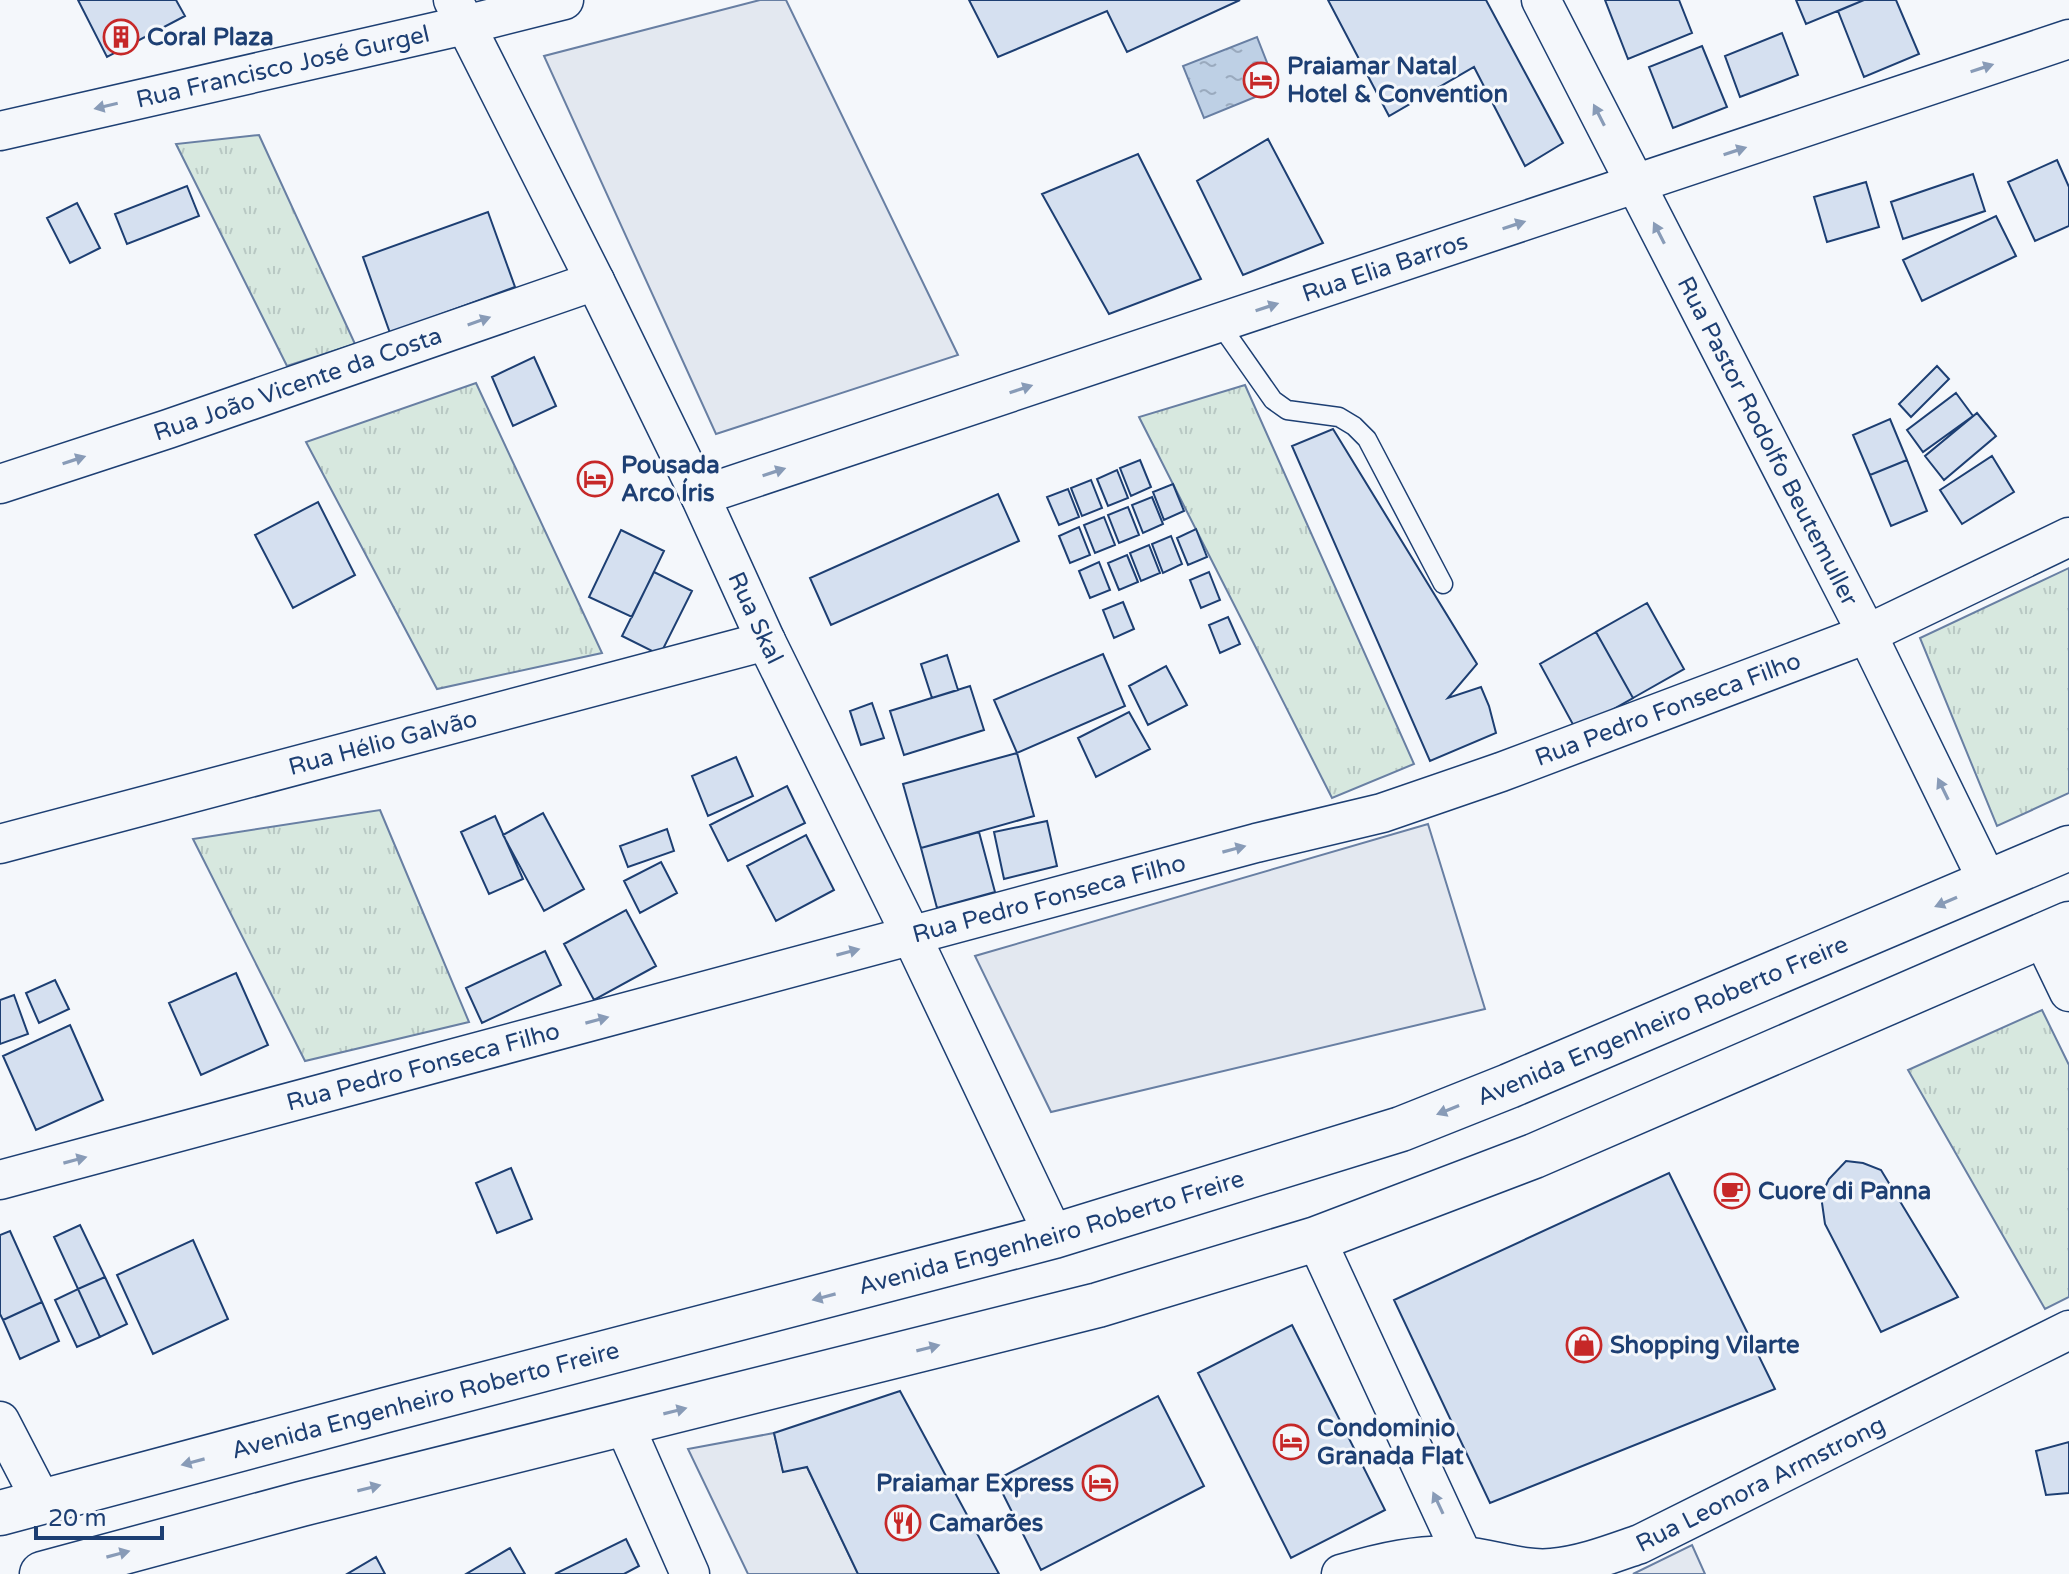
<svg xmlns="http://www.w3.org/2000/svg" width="2069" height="1574" font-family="'Varela Round',sans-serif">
	<defs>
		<pattern id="grass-tufts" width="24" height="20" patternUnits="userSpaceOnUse" patternTransform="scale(2)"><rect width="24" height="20" fill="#d7e8df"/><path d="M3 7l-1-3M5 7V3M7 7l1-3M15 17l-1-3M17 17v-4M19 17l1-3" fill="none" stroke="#b8c8c3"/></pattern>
		<pattern id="water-ripples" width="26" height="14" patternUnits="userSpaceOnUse" patternTransform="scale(2)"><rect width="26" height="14" fill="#bed0e5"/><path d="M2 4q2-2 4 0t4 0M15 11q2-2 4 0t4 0" fill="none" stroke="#9aaabe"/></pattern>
	</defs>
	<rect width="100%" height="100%" fill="#f4f7fb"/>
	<path fill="url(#grass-tufts)" stroke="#687fa3" stroke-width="2" d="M259,135L355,344L287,366L176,144Z
		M476,383L602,653L437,689L306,442Z
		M1245,385L1414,764L1332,798L1139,417Z
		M2069,568V793L1997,826L1920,638Z
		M380,810L469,1022L305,1061L193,839Z
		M2042,1010L2069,1065V1297L2045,1309L1908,1070Z"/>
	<path fill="#e3e8f0" stroke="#687fa3" stroke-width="2" d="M760,0H786L958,355L716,434L544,56Z
		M1428,824L1485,1009L1051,1112L975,956Z
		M774,1433L783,1471L807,1467L858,1574H748L688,1449Z
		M1692,1545L1705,1574H1633Z"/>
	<path fill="url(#water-ripples)" stroke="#687fa3" stroke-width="2" d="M1257,37L1277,88L1204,118L1183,66Z"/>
	<path fill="#d5e0f0" stroke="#1d3f73" stroke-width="2" d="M78,0H176L185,16L107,57Z
		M969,0H1240L1127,52L1107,11L998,57Z
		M1328,0H1486L1563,143L1525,166L1474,67L1389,116Z
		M1605,0H1679L1692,33L1628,59Z
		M1796,0H1864L1806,24Z
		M1864,0H1896L1919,54L1864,77L1838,11Z
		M1782,33L1798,75L1740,97L1725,56Z
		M1702,46L1727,107L1673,128L1649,67Z
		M1268,139L1323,243L1243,275L1197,181Z
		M1138,154L1201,279L1109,314L1042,194Z
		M2057,160L2069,187V226L2035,241L2008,182Z
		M1973,174L1985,211L1903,239L1891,202Z
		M1866,182L1879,227L1827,242L1814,197Z
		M187,186L199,216L127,244L115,214Z
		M77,203L100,248L70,263L47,218Z
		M488,212L515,287L390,333L363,257Z
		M1996,216L2016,256L1922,301L1903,260Z
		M534,357L556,406L513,426L492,377Z
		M1937,366L1949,379L1911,417L1899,404Z
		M1956,393L1973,416L1923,452L1907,430Z
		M1977,413L1996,436L1944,480L1925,456Z
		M1890,419L1907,460L1870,475L1853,435Z
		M1333,429L1477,664L1448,698L1481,687L1489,706L1496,733L1430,761L1292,446Z
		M1992,456L2014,492L1962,524L1940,490Z
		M1140,460L1151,487L1131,496L1120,468Z
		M1907,460L1927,511L1891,526L1870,475Z
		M1117,470L1128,498L1108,506L1097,479Z
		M1091,480L1102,508L1082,516L1071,488Z
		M1173,484L1184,511L1164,520L1153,492Z
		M1068,489L1079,517L1059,525L1047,497Z
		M998,494L1019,541L831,625L810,578Z
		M1152,497L1163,524L1143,533L1132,505Z
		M318,502L355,575L293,608L255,535Z
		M1128,507L1139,535L1119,543L1108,515Z
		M1104,517L1115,545L1095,553L1084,525Z
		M1079,527L1090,555L1070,563L1059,536Z
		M1196,529L1207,557L1188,565L1177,538Z
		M621,530L664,551L632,617L589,597Z
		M1171,536L1182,564L1163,573L1152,544Z
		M1149,545L1160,573L1141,581L1130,553Z
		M1127,555L1138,582L1119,590L1108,563Z
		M1099,562L1110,590L1090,598L1079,571Z
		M654,572L692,591L660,655L622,636Z
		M1209,572L1220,600L1201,608L1190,580Z
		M1123,602L1134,629L1114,638L1103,610Z
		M1647,603L1684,669L1633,698L1596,632Z
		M1228,617L1240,644L1220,653L1209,625Z
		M1596,632L1633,698L1576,730L1540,664Z
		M1103,654L1125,706L1017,753L994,700Z
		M947,655L958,690L932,698L921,664Z
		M1166,666L1187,705L1148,725L1129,686Z
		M970,686L984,730L904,755L890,711Z
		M872,703L884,738L861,745L850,711Z
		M1129,712L1150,749L1096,777L1078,738Z
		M1017,753L1034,816L921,848L903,784Z
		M736,757L753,796L708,816L692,776Z
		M787,786L805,823L728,861L710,825Z
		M543,813L584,889L544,911L503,835Z
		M495,816L523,879L489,894L461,832Z
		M1047,821L1057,866L1004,879L994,832Z
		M667,829L674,851L628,867L620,846Z
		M979,832L995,892L937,908L921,848Z
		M806,835L834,890L776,921L747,866Z
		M661,862L677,893L640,913L624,881Z
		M626,910L656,966L594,1000L564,944Z
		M545,951L561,985L482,1023L466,988Z
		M236,973L268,1045L201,1075L169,1003Z
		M55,980L69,1009L39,1023L26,993Z
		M14,995L28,1034L0,1044V1000Z
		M70,1025L103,1100L36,1130L3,1056Z
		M1846,1161L1863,1163L1881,1170L1958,1297L1881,1332L1825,1224L1821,1196L1829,1179Z
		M511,1168L532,1219L497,1233L476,1183Z
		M1669,1173L1775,1389L1490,1503L1394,1300Z
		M80,1225L105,1277L78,1289L54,1237Z
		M10,1231L42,1302L3,1320L0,1314V1235Z
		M193,1240L228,1319L153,1354L117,1275Z
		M105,1277L127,1324L100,1337L78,1289Z
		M78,1289L100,1337L77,1347L55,1300Z
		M42,1302L59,1341L20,1359L3,1320Z
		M1292,1325L1385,1510L1291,1558L1198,1373Z
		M900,1391L999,1574H858L807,1467L783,1472L774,1433Z
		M1158,1396L1204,1486L1041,1570L996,1480Z
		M2069,1442V1493L2046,1495L2036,1451Z
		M626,1539L639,1566L624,1574H555Z
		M510,1548L525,1574H466Z
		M376,1557L385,1574H347Z"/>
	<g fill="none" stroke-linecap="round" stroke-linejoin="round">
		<g stroke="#1d3f73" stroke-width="21">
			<path id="service" d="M1219,323L1273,400L1287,410L1339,417L1354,426L1367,439L1443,584"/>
		</g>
		<g stroke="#1d3f73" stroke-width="41">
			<g id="minor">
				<path id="s1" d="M453,0L595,281L700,496L766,641L911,935L1054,1236"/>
				<path id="s2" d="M1541,0L1867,634L1989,884"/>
				<path id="s3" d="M0,131L465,25L564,0"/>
				<path id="s4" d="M0,484L168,429L595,281"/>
				<path id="s5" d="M700,496L2069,39"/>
				<path id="s6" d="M0,844L766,641"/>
				<path d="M2042,936L2069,992"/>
				<path id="s7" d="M0,1180L1256,843L1382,813L1501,772L1867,634L2069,537"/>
				<path d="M1316,1239L1471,1574"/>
				<path d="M0,1421L42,1502"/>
				<path d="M624,1424L690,1574"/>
				<path id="s8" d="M1341,1574C1381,1562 1420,1553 1461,1556C1492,1558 1521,1571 1552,1568C1583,1565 1611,1554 1640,1544L2069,1330"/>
			</g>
		</g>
		<g stroke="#1d3f73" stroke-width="47">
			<g id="primary">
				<path id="s9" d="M0,1513L386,1410L1054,1236L1401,1129L1509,1086L2069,848"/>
				<path d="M42,1574L301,1504L1098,1305L1316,1239L1534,1156L2069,924"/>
			</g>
		</g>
		<use href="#service" stroke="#f4f7fb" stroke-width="18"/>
		<use href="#minor" stroke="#f4f7fb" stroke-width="38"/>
		<use href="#primary" stroke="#f4f7fb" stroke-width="44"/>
	</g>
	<defs><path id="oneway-solid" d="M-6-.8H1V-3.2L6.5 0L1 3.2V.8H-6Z" transform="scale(2)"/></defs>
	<g fill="#889bb7">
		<use href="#oneway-solid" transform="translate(1982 68) rotate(-18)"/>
		<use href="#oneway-solid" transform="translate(106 106) rotate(167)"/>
		<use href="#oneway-solid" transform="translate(1599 115) rotate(-117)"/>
		<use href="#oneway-solid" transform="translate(1735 151) rotate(-18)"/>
		<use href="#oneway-solid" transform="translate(1514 225) rotate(-18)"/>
		<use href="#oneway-solid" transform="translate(1659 233) rotate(-117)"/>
		<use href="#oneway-solid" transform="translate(1267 307) rotate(-18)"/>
		<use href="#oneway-solid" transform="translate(479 321) rotate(-19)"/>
		<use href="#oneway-solid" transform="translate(1021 389) rotate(-18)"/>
		<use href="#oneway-solid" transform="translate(74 460) rotate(-18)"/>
		<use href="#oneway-solid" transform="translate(774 472) rotate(-18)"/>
		<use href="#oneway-solid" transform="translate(1943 789) rotate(-116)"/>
		<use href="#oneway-solid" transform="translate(1234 849) rotate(-15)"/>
		<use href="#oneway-solid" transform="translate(1946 902) rotate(157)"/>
		<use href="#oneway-solid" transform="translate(848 952) rotate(-15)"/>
		<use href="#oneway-solid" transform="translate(597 1020) rotate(-15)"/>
		<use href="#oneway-solid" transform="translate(1448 1110) rotate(158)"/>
		<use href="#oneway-solid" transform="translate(75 1160) rotate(-15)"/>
		<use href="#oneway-solid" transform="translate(824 1297) rotate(165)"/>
		<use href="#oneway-solid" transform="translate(928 1348) rotate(-14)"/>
		<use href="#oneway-solid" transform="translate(675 1411) rotate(-14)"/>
		<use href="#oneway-solid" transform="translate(193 1462) rotate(165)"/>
		<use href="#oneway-solid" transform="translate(369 1488) rotate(-14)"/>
		<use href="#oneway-solid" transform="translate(1438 1503) rotate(-115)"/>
		<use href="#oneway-solid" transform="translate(118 1554) rotate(-15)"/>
	</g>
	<defs>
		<g id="building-ring" transform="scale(1.8)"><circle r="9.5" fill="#f4f7fb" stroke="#c62828" stroke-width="1.5"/><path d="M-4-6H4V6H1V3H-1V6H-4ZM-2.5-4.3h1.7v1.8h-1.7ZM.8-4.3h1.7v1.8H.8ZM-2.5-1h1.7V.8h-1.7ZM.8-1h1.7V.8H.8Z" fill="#c62828"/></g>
		<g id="hotel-ring" transform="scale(1.8)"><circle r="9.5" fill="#f4f7fb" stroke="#c62828" stroke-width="1.5"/><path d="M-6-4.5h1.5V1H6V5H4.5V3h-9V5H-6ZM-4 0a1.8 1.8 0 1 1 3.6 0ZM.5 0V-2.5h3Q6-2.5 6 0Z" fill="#c62828"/></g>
		<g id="cafe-ring" transform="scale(1.8)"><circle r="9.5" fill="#f4f7fb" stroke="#c62828" stroke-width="1.5"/><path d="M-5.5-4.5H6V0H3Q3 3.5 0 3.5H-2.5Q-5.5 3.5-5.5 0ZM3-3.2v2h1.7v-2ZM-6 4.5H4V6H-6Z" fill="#c62828"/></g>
		<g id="shop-ring" transform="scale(1.8)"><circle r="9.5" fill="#f4f7fb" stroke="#c62828" stroke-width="1.5"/><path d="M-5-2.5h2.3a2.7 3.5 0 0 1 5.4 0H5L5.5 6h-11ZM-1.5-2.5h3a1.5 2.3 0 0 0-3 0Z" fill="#c62828"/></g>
		<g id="restaurant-ring" transform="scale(1.8)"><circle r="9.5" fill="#f4f7fb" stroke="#c62828" stroke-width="1.5"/><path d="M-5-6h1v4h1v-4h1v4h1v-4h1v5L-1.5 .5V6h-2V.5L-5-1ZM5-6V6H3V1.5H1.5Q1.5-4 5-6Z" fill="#c62828"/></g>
	</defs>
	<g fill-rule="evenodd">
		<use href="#building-ring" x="121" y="37"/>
		<use href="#hotel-ring" x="1261" y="80"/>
		<use href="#hotel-ring" x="595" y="479"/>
		<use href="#cafe-ring" x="1732" y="1191"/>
		<use href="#shop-ring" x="1584" y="1345"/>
		<use href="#hotel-ring" x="1291" y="1442"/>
		<use href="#hotel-ring" x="1100" y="1483"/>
		<use href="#restaurant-ring" x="903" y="1523"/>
	</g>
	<g text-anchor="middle" stroke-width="6" stroke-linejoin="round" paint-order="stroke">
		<g font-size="24" font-weight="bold" fill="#1d3f73" stroke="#f4f7fb" text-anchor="start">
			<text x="147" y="45">Coral Plaza</text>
			<text x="1287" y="74">Praiamar Natal<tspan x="1287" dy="28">Hotel &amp; Convention</tspan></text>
			<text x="621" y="473">Pousada<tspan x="621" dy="28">Arco Íris</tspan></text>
			<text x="1758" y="1199">Cuore di Panna</text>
			<text x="1610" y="1353">Shopping Vilarte</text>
			<text x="1317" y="1436">Condominio<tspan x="1317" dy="28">Granada Flat</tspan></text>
			<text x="1074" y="1491" text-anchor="end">Praiamar Express</text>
			<text x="929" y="1531">Camarões</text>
		</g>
		<g font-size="24" fill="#1d3f73" stroke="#f4f7fb">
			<text dy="8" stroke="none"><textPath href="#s3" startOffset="290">Rua Francisco José Gurgel</textPath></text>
			<text dy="8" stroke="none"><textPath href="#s5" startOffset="722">Rua Elia Barros</textPath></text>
			<text dy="8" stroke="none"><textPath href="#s4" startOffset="314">Rua João Vicente da Costa</textPath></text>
			<text dy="8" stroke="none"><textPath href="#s2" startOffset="496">Rua Pastor Rodolfo Beutemuller</textPath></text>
			<text dy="8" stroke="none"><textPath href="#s1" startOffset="688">Rua Skal</textPath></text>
			<text dy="8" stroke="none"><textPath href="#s7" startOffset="1734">Rua Pedro Fonseca Filho</textPath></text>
			<text dy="8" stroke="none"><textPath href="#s6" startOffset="396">Rua Hélio Galvão</textPath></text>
			<text dy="8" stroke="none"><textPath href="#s7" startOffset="1086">Rua Pedro Fonseca Filho</textPath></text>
			<text dy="8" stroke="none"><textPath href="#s9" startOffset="1736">Avenida Engenheiro Roberto Freire</textPath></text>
			<text dy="8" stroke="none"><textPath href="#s7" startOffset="438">Rua Pedro Fonseca Filho</textPath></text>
			<text dy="8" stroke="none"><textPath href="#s9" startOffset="1088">Avenida Engenheiro Roberto Freire</textPath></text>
			<text dy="8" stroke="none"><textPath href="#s9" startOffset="440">Avenida Engenheiro Roberto Freire</textPath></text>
			<text dy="8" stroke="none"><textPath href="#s8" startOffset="440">Rua Leonora Armstrong</textPath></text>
		</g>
	</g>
	<path d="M36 1526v12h126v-12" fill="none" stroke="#1d3f73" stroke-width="4"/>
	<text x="48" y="1526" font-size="24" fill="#1d3f73" stroke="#f4f7fb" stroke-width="6" paint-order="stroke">20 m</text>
</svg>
